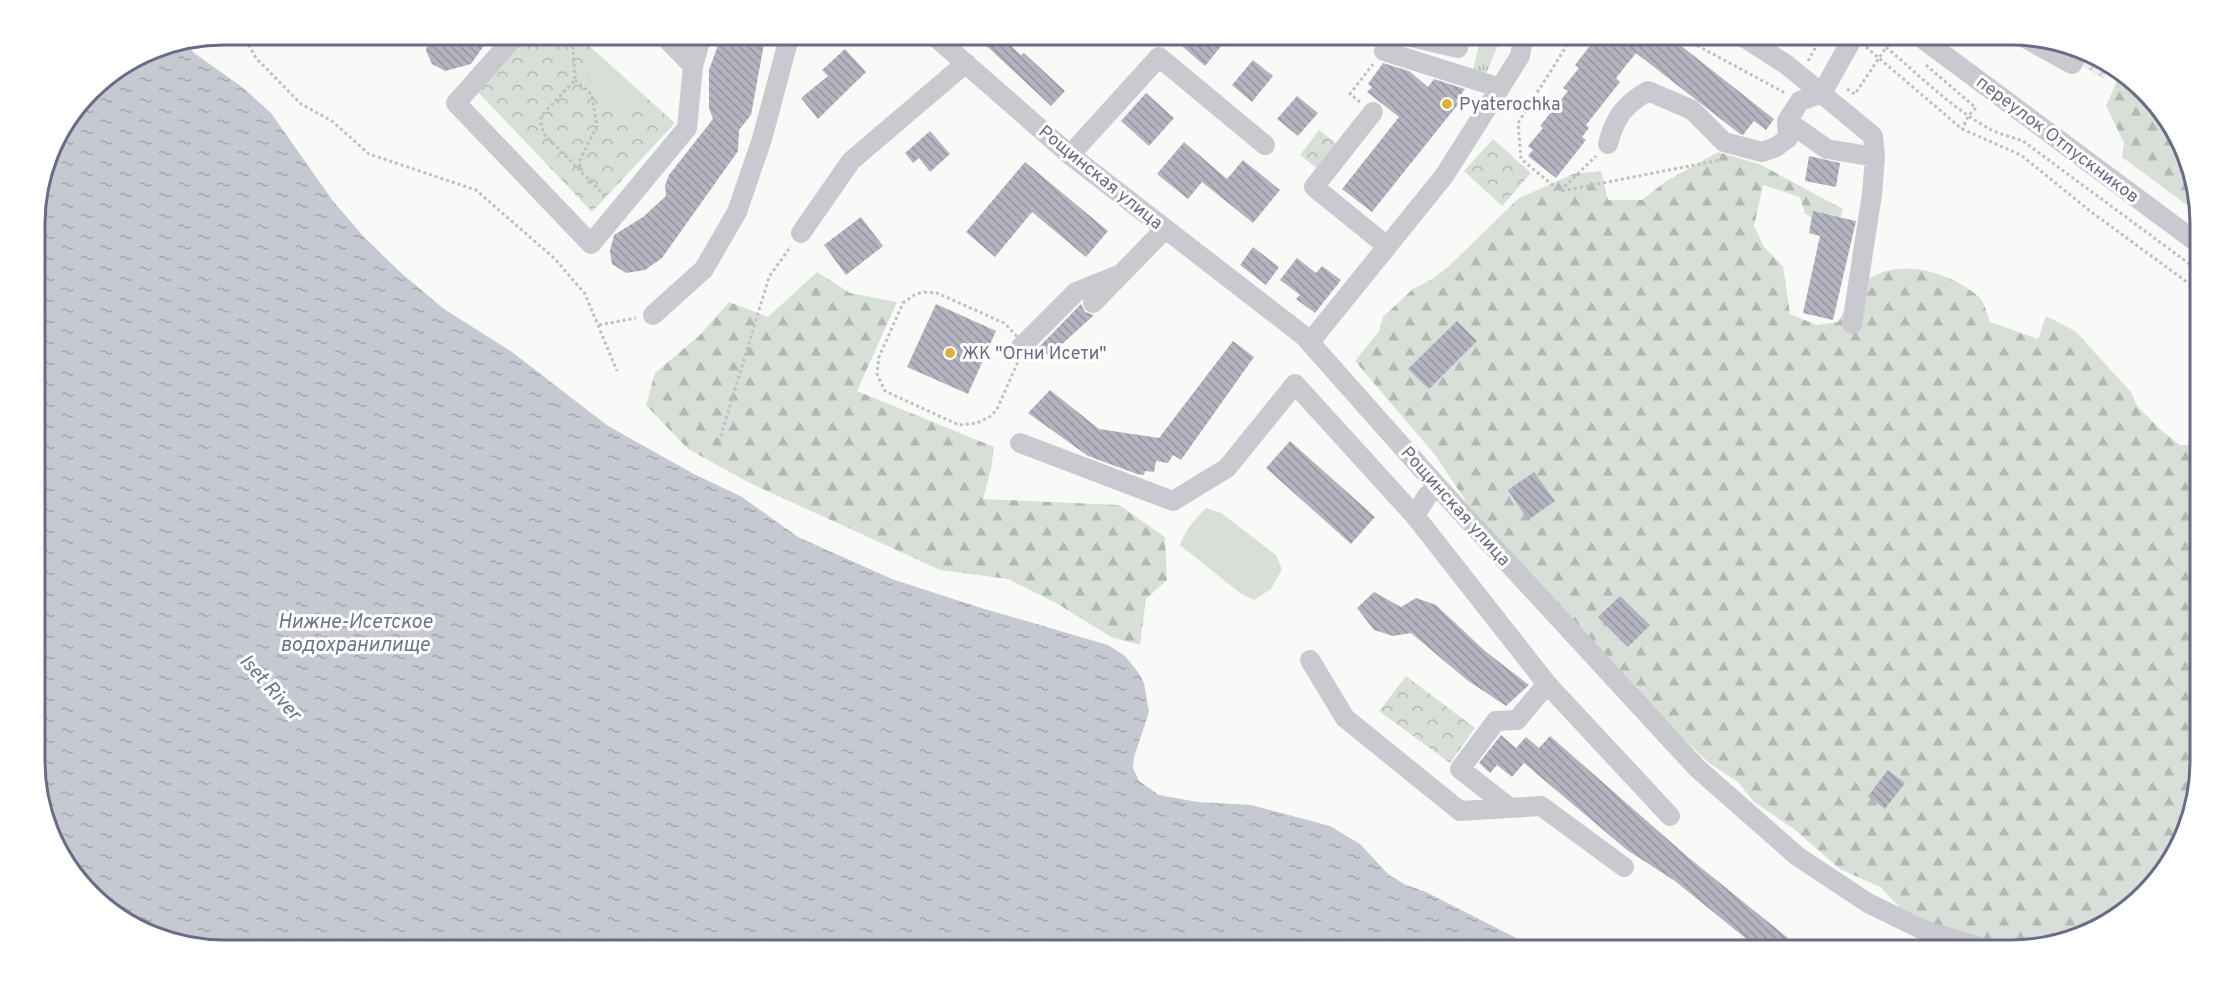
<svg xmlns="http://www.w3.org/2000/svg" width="2235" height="985" font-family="Overpass,sans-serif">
	<defs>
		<pattern id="industrial-furrows" width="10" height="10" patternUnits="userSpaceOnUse" patternTransform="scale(1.5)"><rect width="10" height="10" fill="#eaebeb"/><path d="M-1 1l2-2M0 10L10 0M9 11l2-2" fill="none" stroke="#c2c2c4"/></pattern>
		<pattern id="grass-tufts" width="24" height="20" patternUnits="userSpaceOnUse" patternTransform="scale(1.5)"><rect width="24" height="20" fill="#d7dfd8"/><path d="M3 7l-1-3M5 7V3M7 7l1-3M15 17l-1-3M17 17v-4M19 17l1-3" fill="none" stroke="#b2b9b5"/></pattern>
		<pattern id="forest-firs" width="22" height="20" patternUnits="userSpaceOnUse" patternTransform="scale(1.5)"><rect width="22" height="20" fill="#d7dfd8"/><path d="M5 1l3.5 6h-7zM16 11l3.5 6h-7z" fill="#b2b9b5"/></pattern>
		<pattern id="park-crowns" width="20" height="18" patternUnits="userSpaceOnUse" patternTransform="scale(1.5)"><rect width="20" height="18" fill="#d7dfd8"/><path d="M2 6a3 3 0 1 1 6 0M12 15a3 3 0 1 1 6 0" fill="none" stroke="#b2b9b5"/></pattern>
		<pattern id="water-ripples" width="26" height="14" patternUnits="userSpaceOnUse" patternTransform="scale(1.5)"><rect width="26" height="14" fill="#c6c9d2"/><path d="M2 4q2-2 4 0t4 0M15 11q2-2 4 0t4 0" fill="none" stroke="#a5a7b0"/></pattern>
		<pattern id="building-back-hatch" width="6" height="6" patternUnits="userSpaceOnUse" patternTransform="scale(1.5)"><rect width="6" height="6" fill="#b3b4bf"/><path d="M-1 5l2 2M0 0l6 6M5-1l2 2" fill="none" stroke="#9696a1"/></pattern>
	</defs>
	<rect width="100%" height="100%" fill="#f9faf8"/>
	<path fill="url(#industrial-furrows)" d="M2039,40L2083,49L2109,69L2104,79Z"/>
	<path fill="url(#grass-tufts)" d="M1481,35H1502L1486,74L1473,70Z"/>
	<path fill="url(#forest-firs)" d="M2119,76L2161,108L2199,200V214L2122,157L2124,143L2106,106Z
		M1718,152L1759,164L1843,209L1839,222H1821L1805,214L1800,197L1763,185L1754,226L1764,247L1783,266L1790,314L1817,325L1838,322C1846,310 1853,293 1864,283C1895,255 1951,272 1979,297C1985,303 1987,315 1990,322L2038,339L2046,316L2075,331L2131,392L2137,406L2161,430L2180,445H2200V761L2186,833L2126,912L2072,940L2026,950L1937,927L1908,916L1880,887L1840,869L1794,829L1754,802L1738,782L1709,763L1611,669L1498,550L1436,456L1355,361L1379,331L1383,317L1413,289L1434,278L1449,266L1519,198L1573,174L1601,171L1608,200H1642L1665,182Z
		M817,272L850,293L897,302L857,391L994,447L991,469L983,499L1119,505L1165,537L1167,580L1146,599L1140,645L1111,637L1058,604L1008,579L940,570L750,483L688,449L646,405L655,373L699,336L729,302L768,317Z"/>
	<path fill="url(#park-crowns)" d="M529,35H577L675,123L592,212L478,92Z
		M1319,130L1338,145L1319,170L1300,155Z
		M1493,139L1531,173L1502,206L1464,171Z
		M1406,676L1475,728L1450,763L1379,711Z"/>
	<path fill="#d7dfd8" d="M603,58L642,94L621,118L581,82Z
		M1206,508L1221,513L1276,555L1282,569L1271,589L1254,600L1240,593L1180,545C1185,530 1195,519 1206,508Z"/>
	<path fill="url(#water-ripples)" d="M186,42L194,53L242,87L271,113L333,201L364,237L400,272L444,309L512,352L608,426L694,474L742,497L798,537L892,579L978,607L1108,645L1125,656L1138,672L1144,683L1149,712L1134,757L1133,768L1139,781L1159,795L1198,802L1251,805L1330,826L1360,844L1389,875L1406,885L1426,892L1540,950H224L152,936L74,877L36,786L35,211L54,140L99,82L152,49Z"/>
	<path fill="url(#building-back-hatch)" d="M432,34H492L471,64L445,71L432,64L426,51L429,38Z
		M722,34H764V44L751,115L739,130L738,151L662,258L645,270L626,273L612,264L610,251L614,235L643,217L666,196L665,185L669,175L713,119L709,108V70Z
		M974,34H998L1021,55L1024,53L1065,91L1051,106Z
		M1168,34H1231L1205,66Z
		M1599,34H1666L1774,119L1766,130L1754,121L1743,135L1740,134L1636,53L1616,78L1620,82L1586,125L1589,128L1582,137L1586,140L1556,178L1528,156L1533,150L1528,146L1543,128L1540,126L1568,91L1563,88L1579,68L1575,65Z
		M845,49L866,72L818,119L801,98L828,76L822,70Z
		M1253,60L1273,76L1252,102L1232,85Z
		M1383,63L1409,71L1428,87L1434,79L1465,89L1456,101L1459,103L1372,212L1342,189L1399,117L1367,92L1372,87L1368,84Z
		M1146,93L1174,118L1149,146L1121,121Z
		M1297,96L1318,113L1298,136L1277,119Z
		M930,131L950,154L930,172L919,158L913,163L905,153Z
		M1184,142L1227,179L1243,160L1280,190L1253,223L1202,182L1188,199L1157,174Z
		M1809,156L1840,163L1836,187L1805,181Z
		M1025,162L1108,231L1086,257L1032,212L995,257L966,232Z
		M1813,211L1856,221L1833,320L1803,313L1820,236L1809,233Z
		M861,217L883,246L846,275L824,245Z
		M1253,247L1279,267L1266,285L1240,265Z
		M1297,258L1316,273L1322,266L1341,280L1315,313L1296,299L1300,295L1280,280Z
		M936,304L996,331L968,394L907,367Z
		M1081,304L1085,312L1094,315L1049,356L1039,347Z
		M1457,321L1477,341L1429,389L1408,369Z
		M1233,341L1254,357L1181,460L1173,455L1168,463L1156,461L1154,472L1145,471L1144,475L1137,474L1088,456L1028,413L1050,390L1099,429L1159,438Z
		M1290,441L1375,517L1351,544L1266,468Z
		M1534,472L1555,501L1528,520L1508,490Z
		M1374,592L1401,607L1416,598L1436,605L1485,651L1529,685L1506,706L1467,680L1411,633L1393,636L1374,630L1357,608Z
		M1620,596L1650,625L1628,647L1598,617Z
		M1501,735L1516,748L1526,737L1539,748L1550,736L1689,858L1788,938L1777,950H1760L1675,881L1627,850L1524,763L1512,777L1497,765L1490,773L1479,763Z
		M1888,770L1905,783L1885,809L1868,796Z"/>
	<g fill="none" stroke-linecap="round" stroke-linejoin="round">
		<path stroke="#c0c0c4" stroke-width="3" stroke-dasharray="3 3" stroke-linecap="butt" d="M243,34L256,58L301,104L332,121L369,154L476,190L555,259L585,294L617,371
			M572,34L575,80L541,116V124L544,134L606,197
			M1574,34L1518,123L1521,159L1560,191L1596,156
			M1676,34L1785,93
			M1872,36C1911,66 1945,104 1988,128C1998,134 2012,137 2023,141L2199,271
			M1866,47L1962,129L2021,155L2090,211L2199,291
			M1808,61L1823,34
			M1926,65L1976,108L1969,115L1962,129
			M575,80L592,95L597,126L579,162L582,171
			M1847,89L1855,94L1895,34
			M1360,102L1350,94L1373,64
			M1562,191L1720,160
			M924,292L937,293L1004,323L1015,334L1020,342L1017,364L997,409L991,416L977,423L959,425L885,391L877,374L879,357L903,303L916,294Z
			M599,325L636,318
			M719,442L769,277L791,246"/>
		<path stroke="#c9c9cf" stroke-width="20" d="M517,34L456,103L591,244L687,128L693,66L702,34
			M662,34L693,66
			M932,34L1070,155L1304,336L1438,487L1697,768L1797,856L1868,903L1923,930L1991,950
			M1398,34L1458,48L1461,34
			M1739,34L1787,65L1873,136L1875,157
			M1916,34L2199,244
			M2023,37L2072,64L2081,48
			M1384,51L1491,85
			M1373,112L1314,187L1382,242
			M1787,121L1827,149L1875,157L1872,194L1852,324
			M1608,144C1615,117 1624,105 1648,91L1692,110L1724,142L1762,152L1776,147L1788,138L1787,121L1800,101L1822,93L1855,34
			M1070,155L1159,57L1265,145
			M801,233L851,161L966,63
			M1093,303L1165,229
			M653,315L704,269L737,212L762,139L790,34
			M1310,342L1444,176L1520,56L1524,34
			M1019,349L1076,292L1121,274
			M1020,443L1173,501L1227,468L1295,384L1415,516L1547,684L1670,816
			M1415,516L1427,496L1438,487
			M1310,660L1345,718L1460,811L1541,806L1624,867
			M1510,808L1460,769L1496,721L1517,720L1547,684"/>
	</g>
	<g fill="#d9b439" stroke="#fff" stroke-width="2">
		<circle cx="1447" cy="104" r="6"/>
		<circle cx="950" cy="353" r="6"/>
	</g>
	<g text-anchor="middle" stroke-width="6" stroke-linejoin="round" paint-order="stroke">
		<g font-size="18" fill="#6b6b87" stroke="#fff" text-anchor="start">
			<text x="1459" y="110">Pyaterochka</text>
			<text x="962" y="359">ЖК "Огни Исети"</text>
		</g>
		<g font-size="18" fill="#6b6b87" stroke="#fff">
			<text transform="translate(2058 139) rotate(37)" y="6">переулок Отпускников</text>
			<text transform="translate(1101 177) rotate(39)" y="6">Рощинская улица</text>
			<text transform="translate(1456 506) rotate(48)" y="6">Рощинская улица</text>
		</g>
		<g font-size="20" font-style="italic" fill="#6c7289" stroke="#fff">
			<text x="355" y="628">Нижне-Исетское<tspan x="355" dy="23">водохранилище</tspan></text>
			<text transform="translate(271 687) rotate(48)" y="7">Iset River</text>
		</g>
	</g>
	<path d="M0 0H2235V985H0ZM224 45H2011A179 179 0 0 1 2190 224V761A179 179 0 0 1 2011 940H224A179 179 0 0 1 45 761V224A179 179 0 0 1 224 45Z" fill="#fff" fill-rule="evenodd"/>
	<path fill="none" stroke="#6b6b87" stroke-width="3" d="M224 45H2011A179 179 0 0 1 2190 224V761A179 179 0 0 1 2011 940H224A179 179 0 0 1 45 761V224A179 179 0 0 1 224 45Z"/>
</svg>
